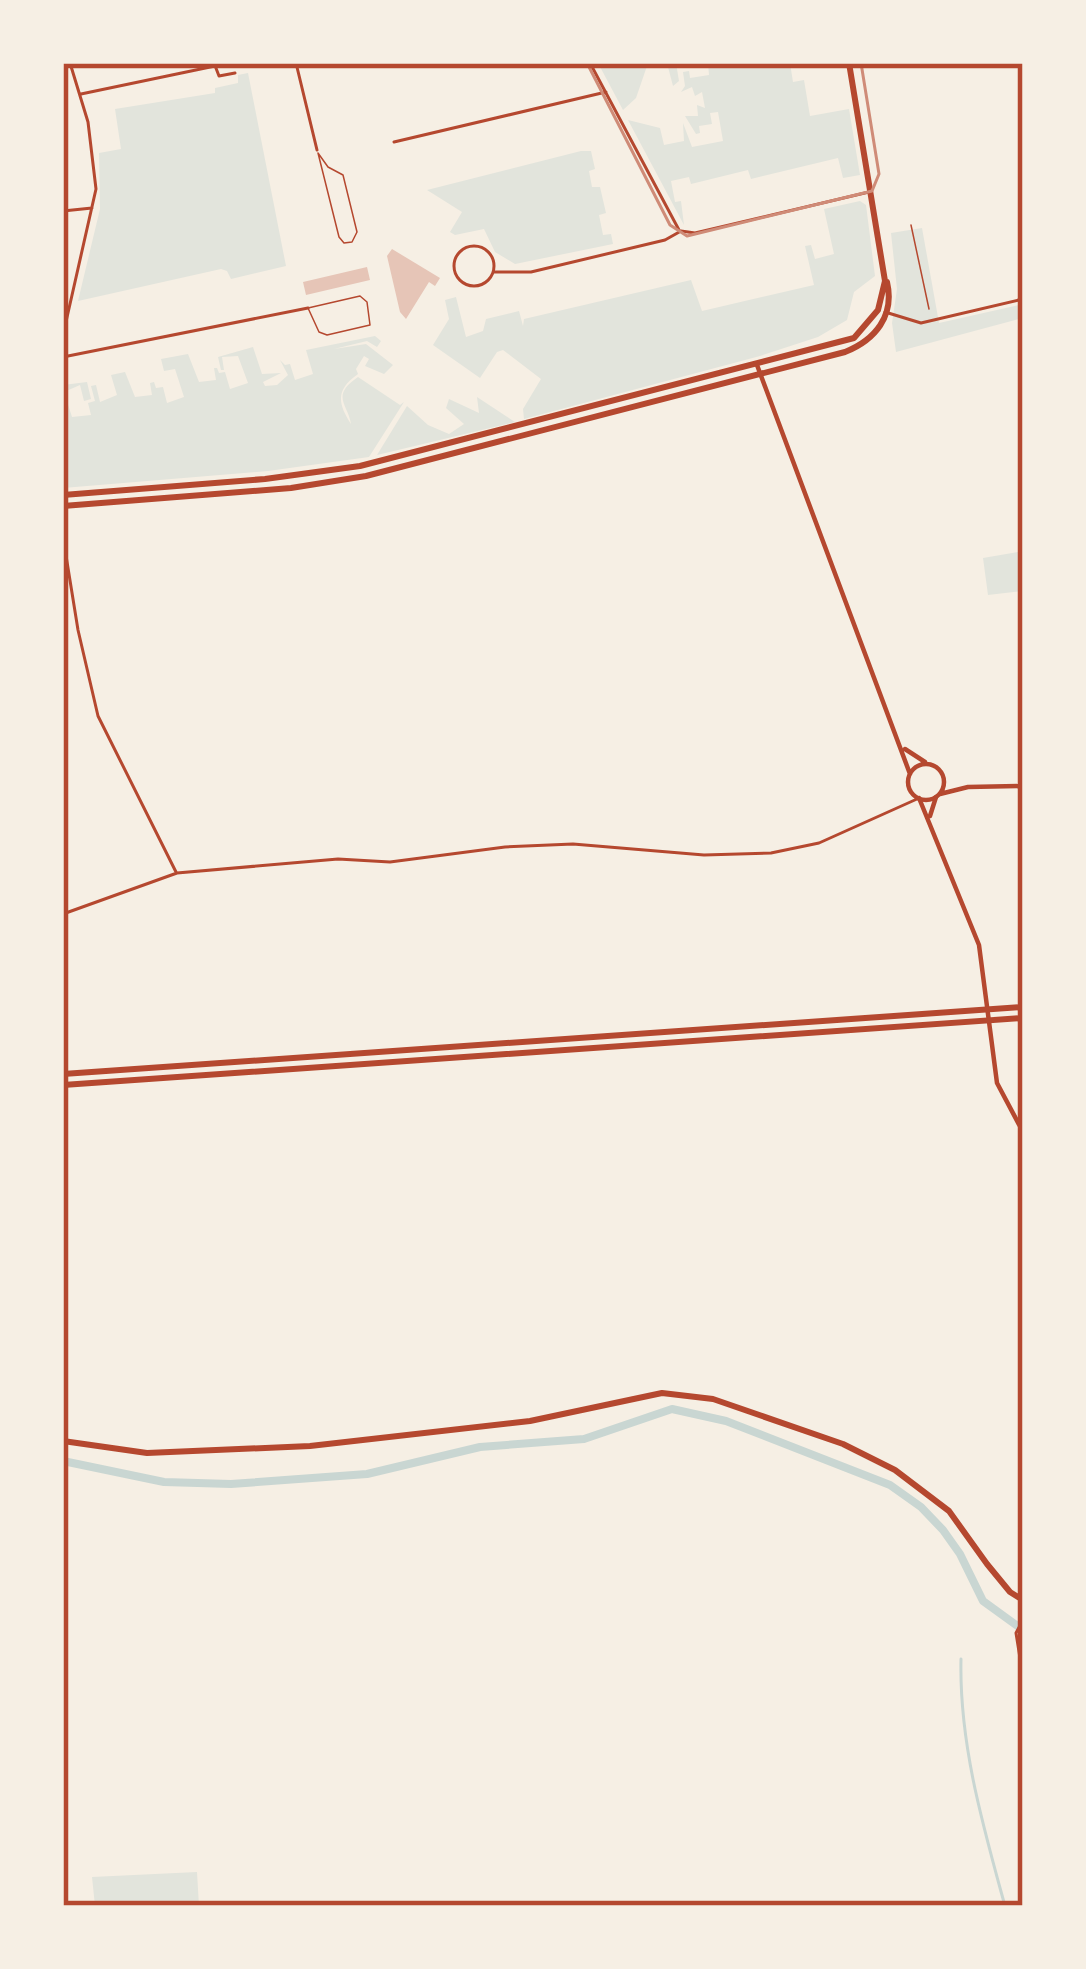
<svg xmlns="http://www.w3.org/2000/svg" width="1086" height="1969" font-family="'IBM Plex Sans',sans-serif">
	<rect width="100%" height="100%" fill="#f6efe4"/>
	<path fill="#e2e4dc" d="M598,63H676L679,81L673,86L668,67L647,66L636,98L623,110Z
		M708,63H790L793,82L804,80L810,116L849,109L860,175L843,178L838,158L751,179L748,170L691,184L689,177L671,181L675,202L681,201L684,225L628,120L660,128L664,145L684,141L683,123L692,147L723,141L718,112L710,113L712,124L699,126L700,133L696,134L685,116H698L697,105L705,108L702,92L695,96L692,87L681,92L685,86L683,72L689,71L690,78L709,75Z
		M248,73L286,266L231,279L227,271L221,269L78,301L100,209L99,153L121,149L115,109L215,93V88L238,83V75Z
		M581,151H591L595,169L589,171L592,187H600L606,213L599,215L603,235L611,234L613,244L515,264L495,252L484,229L455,235L450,232L462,212L427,190Z
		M860,201L866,205L875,276L854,292L847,320L818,337L760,356L524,419L523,409L541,379L503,350L497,352L480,378L433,345L449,319L445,300L456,297L466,337L483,331L486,319L519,311L523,326L524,319L691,280L702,311L814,285L805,246L811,245L815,259L834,254L824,209Z
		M922,228L939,323L1023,304V318L896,352L892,323L897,289L891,233Z
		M375,336L381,341L377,347L367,341L334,349L366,344L393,365L384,374L365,366L369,359L364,356L356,369L358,374C335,390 338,404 351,424C348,404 330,396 358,377L400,405L404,402L369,457L268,471L63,488V385L87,382L91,399L84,401L80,385L64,392L72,417L91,415L88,403L95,401L91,386L96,385L100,402L117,395L111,375L125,372L135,397L152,395L150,383L154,382L156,388L163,387L167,403L184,397L175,369L164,371L161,359L188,354L199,382L216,380L214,368H217L219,373L225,372L230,389L248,383L238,356L222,357L224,370H221L218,357L253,347L262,374L281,373L263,382L265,386L277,385L288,375L280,360L285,365L290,364L295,380L313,374L306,350Z
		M477,397L515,422L377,455L407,406L428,425L449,434L464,424L446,408L449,399L479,413Z
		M1023,551V591L988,595L983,558Z
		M197,1872L199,1906H95L92,1877Z"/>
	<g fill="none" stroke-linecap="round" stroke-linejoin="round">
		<path stroke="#c9d6d2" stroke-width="3" d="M961,1659C959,1743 983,1826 1005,1906"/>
		<path stroke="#c9d6d2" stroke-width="8" d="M63,1461L164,1482L231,1484L367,1474L480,1447L584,1439L672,1409L726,1421L890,1485L921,1507L943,1530L960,1554L983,1601L1023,1630"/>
	</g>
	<path fill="#e6c5b7" d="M392,249L440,278L435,286L429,282L406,319L400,312L387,256Z
		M367,267L370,280L306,295L303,282Z"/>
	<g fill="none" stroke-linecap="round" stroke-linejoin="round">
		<path stroke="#b5482f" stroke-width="1.5" d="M911,225L929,309"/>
		<path stroke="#b5482f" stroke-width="1.5" d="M318,153L328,167L343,175L357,232L352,242L344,243L339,237Z
			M360,296L367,302L370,325L327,335L319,332L308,308Z"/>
		<path stroke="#b5482f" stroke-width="3" d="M214,63L219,76L235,73
			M296,63L317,150
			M590,63L679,230
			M81,94L215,66
			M394,142L606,92
			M63,211L92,208
			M454 266a20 20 0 1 1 40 0a20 20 0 1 1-40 0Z
			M494,272H531L665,240L681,231L695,233L869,192
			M885,312L921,323L1023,299
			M63,335L96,189L88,122L70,63
			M63,357L308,308
			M63,537L78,630L98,716L176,872
			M63,914L177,873L338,859L390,862L505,847L573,844L704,855L771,853L819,843L917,799
			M1023,1620L1016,1633L1023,1677"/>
		<path stroke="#b5482f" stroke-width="4.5" d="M919,798L979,945L997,1083L1023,1132
			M930,816L936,797"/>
		<path stroke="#b5482f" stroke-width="4.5" d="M757,365L910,774
			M905,749L925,762
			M908 782a18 18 0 1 1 36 0a18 18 0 1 1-36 0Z
			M940,794L968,787L1023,786"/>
		<path stroke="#b5482f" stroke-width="6" d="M63,495L265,479L360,466L854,338L878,310L885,281L849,63
			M63,506L291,488L366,476L845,352C875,340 895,316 887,282
			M63,1441L147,1453L310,1446L530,1421L662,1393L713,1399L843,1444L895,1470L949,1511L987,1564L1010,1592L1023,1600"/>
		<path stroke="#b5482f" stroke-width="6" d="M63,1074L1023,1007
			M63,1085L1023,1018"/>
		<path stroke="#cf8b77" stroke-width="3" d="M587,63L670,225L687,236L872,191L879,174L861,63"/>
	</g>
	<rect width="1086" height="1969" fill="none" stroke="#f6efe4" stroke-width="132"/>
	<rect x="66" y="66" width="954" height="1837" fill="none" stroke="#b5482f" stroke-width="4.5"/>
</svg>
